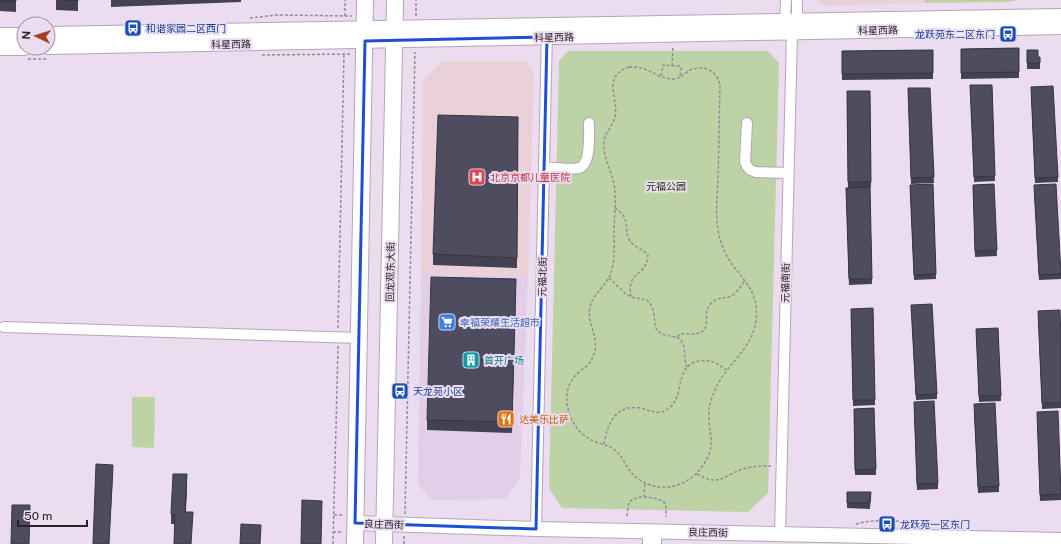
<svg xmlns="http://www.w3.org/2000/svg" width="1061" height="544" font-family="'Public Sans','Noto Sans SC',sans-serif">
	<rect width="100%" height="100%" fill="#ecdcf0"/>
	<path fill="#e2cee8" d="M421,274L528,275L520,479L505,499L431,500L418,484Z"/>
	<path fill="#ead1d9" d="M817,0H925V3L824,6Z"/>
	<path fill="#ead1d8" d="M443,61H525L534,72L528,275L421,274L423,80Z"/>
	<path fill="#bdd3a6" d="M925,0H1020L1007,2L925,3Z
		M568,51H768L779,63L768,493L748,512L562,508L549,488L559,61Z
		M132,397H155L154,448L132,447Z"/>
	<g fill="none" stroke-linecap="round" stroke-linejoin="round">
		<g stroke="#b4a6b9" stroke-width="12">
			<path id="street" d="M786,0L785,21L789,27
				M747,123L745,162C747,168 750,171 756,172L788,173
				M544,167C554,168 571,170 579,168C591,165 589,134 589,123
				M4,327L359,338
				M536,529L547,31
				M780,534L792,32L797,21V0
				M648,544V531
				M656,544V531"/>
		</g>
		<g stroke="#b4a6b9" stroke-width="16">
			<path id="secondary" d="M48,34L1061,16
				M0,35H24
				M48,47L1061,27
				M0,48H24
				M355,523L536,529L1061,540"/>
		</g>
		<g stroke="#b4a6b9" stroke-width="18">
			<path id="primary" d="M355,544L365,0
				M384,544L395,0"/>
		</g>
		<path stroke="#948997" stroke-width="1.5" stroke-dasharray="3 2" stroke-linecap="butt" d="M345,16V0
			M416,16V0
			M250,18L277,15L352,16
			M262,55L352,54
			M28,59H46
			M672,66L673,47
			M629,67C649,66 654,77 671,79C681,80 684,72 693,69C707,65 719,73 720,87C719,117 719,148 718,178C717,200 714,224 722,245C732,275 761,284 756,321C752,350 725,365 715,390C711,399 708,408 709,418C709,428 712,437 711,447C704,480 666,500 637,478C627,471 625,460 617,452C611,445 603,445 596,442C584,438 574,427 570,415C565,402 565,386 576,375C583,368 591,365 594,354C600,337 586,323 590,307C592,296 602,289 608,279C616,266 614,247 614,232C614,217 617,200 614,184C611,170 603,157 604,143C604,132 613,127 615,117C619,98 601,77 629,67Z
			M661,76L663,65L680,66L681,68L680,78
			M615,208C633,220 622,228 630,241C634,247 643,249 648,255C646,278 626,270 631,297
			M609,278L625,293L631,297L647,300C664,317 641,334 677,337L680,334C687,333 699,336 704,330C709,323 704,313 709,306C717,295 724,300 733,295C738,291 742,285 745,280
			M338,328L344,54
			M677,337C688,344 682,356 687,367
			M604,444C607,425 615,404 640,408C650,410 658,416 668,409C686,397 673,366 699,361C710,359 718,363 726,370
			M697,474C720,487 722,476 743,469C752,466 762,466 771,466
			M644,497L645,483
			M405,514L415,52
			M334,515H343
			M627,516L629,502C639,494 652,497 663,501C667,506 666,511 666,517
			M856,524C871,519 905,520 920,525
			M333,532H342
			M333,544L338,346
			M404,544V536"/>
		<use href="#street" stroke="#fff" stroke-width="10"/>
		<use href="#secondary" stroke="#fff" stroke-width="14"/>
		<use href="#primary" stroke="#fff" stroke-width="16"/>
	</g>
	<path fill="#434152" d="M0,0H16V12L0,11Z
		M56,0H78V11L56,10Z
		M111,0H241V2L111,7Z
		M1019,48V78L961,79V49Z
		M933,50V79L842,80V51Z
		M1027,50L1038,57H1040V69H1027Z
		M970,85H992L995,181L974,182Z
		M908,88H930L934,183L911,184Z
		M847,91H870L871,187H870L872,284L849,285L846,188L868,187L848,188Z
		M1031,92L1058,177V182L1035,183Z
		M518,117L517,268L433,265V254Z
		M933,184L936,279L914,280L910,185Z
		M994,184L997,256L975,257L973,185Z
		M1034,190L1061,274V279L1039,280Z
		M516,290L512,433L427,430V420Z
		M911,305L937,394V399L916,400Z
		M873,308L875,405L853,406L851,309Z
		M1038,316L1061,340V408L1042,409Z
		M998,328L1001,401L979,402L976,329Z
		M874,408L876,475H855L854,409Z
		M914,408L938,483V489L917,490Z
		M974,409L999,486V492L978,493Z
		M1037,412L1061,489V500L1040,501Z
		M187,485L186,512L193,523L171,524V514Z
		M847,492H871L870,509L847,508Z"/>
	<path fill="#373542" d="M113,465V475L109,544Z
		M187,474V485L185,523V512Z"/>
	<path fill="#4e4c5f" stroke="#373542" d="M0,0H16V1H0Z
		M60,0H78V1Z
		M1019,48V72L961,73V49Z
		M933,50V73L842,74V51Z
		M1027,50H1038V57H1040V63H1027Z
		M970,85H992L995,176L974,177Z
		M1053,86L1058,177L1035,178L1031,87Z
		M908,88H930L934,177L911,178Z
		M847,91H870L871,182H848Z
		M438,115L518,117L517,258L433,254Z
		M933,184L936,274L914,275L910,185Z
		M994,184L997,250L975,251L973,185Z
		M1056,184L1061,274L1039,275L1034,185Z
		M870,187L872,279H849L846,188Z
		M431,277L516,279L512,422L427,420Z
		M932,304L937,394L916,395L911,305Z
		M873,308L875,400H853L851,309Z
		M1060,310L1061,340V403H1042L1038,311Z
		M998,328L1001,396H979L976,329Z
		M934,401L938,483L917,484L914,402Z
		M995,403L999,486L978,487L974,404Z
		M874,408L876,469L855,470L854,409Z
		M1058,411L1061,494L1040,495L1037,412Z
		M96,464L113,465L109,544H93Z
		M173,474H187L185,512H193L191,544H174L175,514H171Z
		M847,492H871L870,503H847Z
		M302,500L322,501L321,544H301Z
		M12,505H30L29,544H11Z
		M241,524L261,525L260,544H240Z"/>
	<path fill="none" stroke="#1d4ed8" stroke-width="3" stroke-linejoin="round" d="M547,37L536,529L355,523L365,41Z"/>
	<defs>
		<g id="bus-square" transform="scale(0.9)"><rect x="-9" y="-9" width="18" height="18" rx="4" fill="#1a4fb4" stroke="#ecdcf0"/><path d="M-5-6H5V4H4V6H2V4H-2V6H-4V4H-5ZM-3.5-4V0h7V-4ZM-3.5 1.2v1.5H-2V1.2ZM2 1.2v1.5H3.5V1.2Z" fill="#fff"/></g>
		<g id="hospital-square" transform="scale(0.9)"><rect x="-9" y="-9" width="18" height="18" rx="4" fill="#e0444e" stroke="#ecdcf0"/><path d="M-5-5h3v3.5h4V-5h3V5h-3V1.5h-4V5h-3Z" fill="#fff"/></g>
		<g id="supermarket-square" transform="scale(0.9)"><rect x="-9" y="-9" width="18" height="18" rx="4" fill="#3f7fe0" stroke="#ecdcf0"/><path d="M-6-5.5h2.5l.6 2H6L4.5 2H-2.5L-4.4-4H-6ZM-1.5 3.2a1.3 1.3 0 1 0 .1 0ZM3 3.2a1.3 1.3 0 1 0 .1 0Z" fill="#fff"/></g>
		<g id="building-square" transform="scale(0.9)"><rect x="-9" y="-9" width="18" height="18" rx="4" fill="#0f9aa8" stroke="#ecdcf0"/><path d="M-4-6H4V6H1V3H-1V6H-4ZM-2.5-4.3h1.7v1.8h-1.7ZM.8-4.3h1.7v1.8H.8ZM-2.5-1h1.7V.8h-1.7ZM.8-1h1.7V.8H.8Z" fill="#fff"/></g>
		<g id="restaurant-square" transform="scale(0.9)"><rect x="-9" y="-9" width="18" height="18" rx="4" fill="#e8710a" stroke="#ecdcf0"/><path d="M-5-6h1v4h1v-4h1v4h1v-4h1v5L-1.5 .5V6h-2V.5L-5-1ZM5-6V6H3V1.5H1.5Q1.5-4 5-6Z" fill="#fff"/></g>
	</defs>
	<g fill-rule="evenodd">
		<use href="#bus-square" x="133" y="28"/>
		<use href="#bus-square" x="1008" y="34"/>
		<use href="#hospital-square" x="477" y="177"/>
		<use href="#supermarket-square" x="447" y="322"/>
		<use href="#building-square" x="471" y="360"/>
		<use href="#bus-square" x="400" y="391"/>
		<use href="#restaurant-square" x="506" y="419"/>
		<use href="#bus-square" x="887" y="524"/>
	</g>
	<g text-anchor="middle" stroke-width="4" stroke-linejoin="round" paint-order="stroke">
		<g font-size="10" fill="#164399" stroke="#ecdcf0" text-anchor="start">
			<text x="146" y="32">和谐家园二区西门</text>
			<text x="995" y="38" text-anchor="end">龙跃苑东二区东门</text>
			<text x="413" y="395">天龙苑小区</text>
			<text x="900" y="528">龙跃苑一区东门</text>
		</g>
		<g font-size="10" fill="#272128" stroke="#ecdcf0">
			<text transform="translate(878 30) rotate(-1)" y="4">科星西路</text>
			<text transform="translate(554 37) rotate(-1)" y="4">科星西路</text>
			<text transform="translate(231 44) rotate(-1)" y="4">科星西路</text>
			<text transform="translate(390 272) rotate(-89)" y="4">回龙观东大街</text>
			<text transform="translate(542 277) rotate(-89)" y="4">元福北街</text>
			<text transform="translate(785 283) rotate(-89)" y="4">元福南街</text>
			<text transform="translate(384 524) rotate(2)" y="4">良庄西街</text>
			<text transform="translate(708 532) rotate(1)" y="4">良庄西街</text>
		</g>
		<g font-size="10" fill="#be3a42" stroke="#ecdcf0" text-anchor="start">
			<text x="490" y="181">北京京都儿童医院</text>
		</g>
		<g font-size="10" fill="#203107" stroke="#ecdcf0">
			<text x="666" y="190">元福公园</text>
		</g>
		<g font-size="10" fill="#366cbe" stroke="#ecdcf0" text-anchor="start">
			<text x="460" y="326">幸福荣耀生活超市</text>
		</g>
		<g font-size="10" fill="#0d838f" stroke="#ecdcf0" text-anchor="start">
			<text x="484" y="364">首开广场</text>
		</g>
		<g font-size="10" fill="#c56008" stroke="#ecdcf0" text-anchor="start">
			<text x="519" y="423">达美乐比萨</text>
		</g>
	</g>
	<g transform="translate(36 36) rotate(274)"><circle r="19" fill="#ecdcf0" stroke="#9d91a0"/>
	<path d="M0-3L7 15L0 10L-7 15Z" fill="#a73f23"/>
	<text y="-6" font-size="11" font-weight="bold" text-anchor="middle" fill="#272128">N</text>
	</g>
	<path d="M18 520v6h69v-6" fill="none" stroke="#272128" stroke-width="2"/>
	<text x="24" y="520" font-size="12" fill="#272128" stroke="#ecdcf0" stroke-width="3" paint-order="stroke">50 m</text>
</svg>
